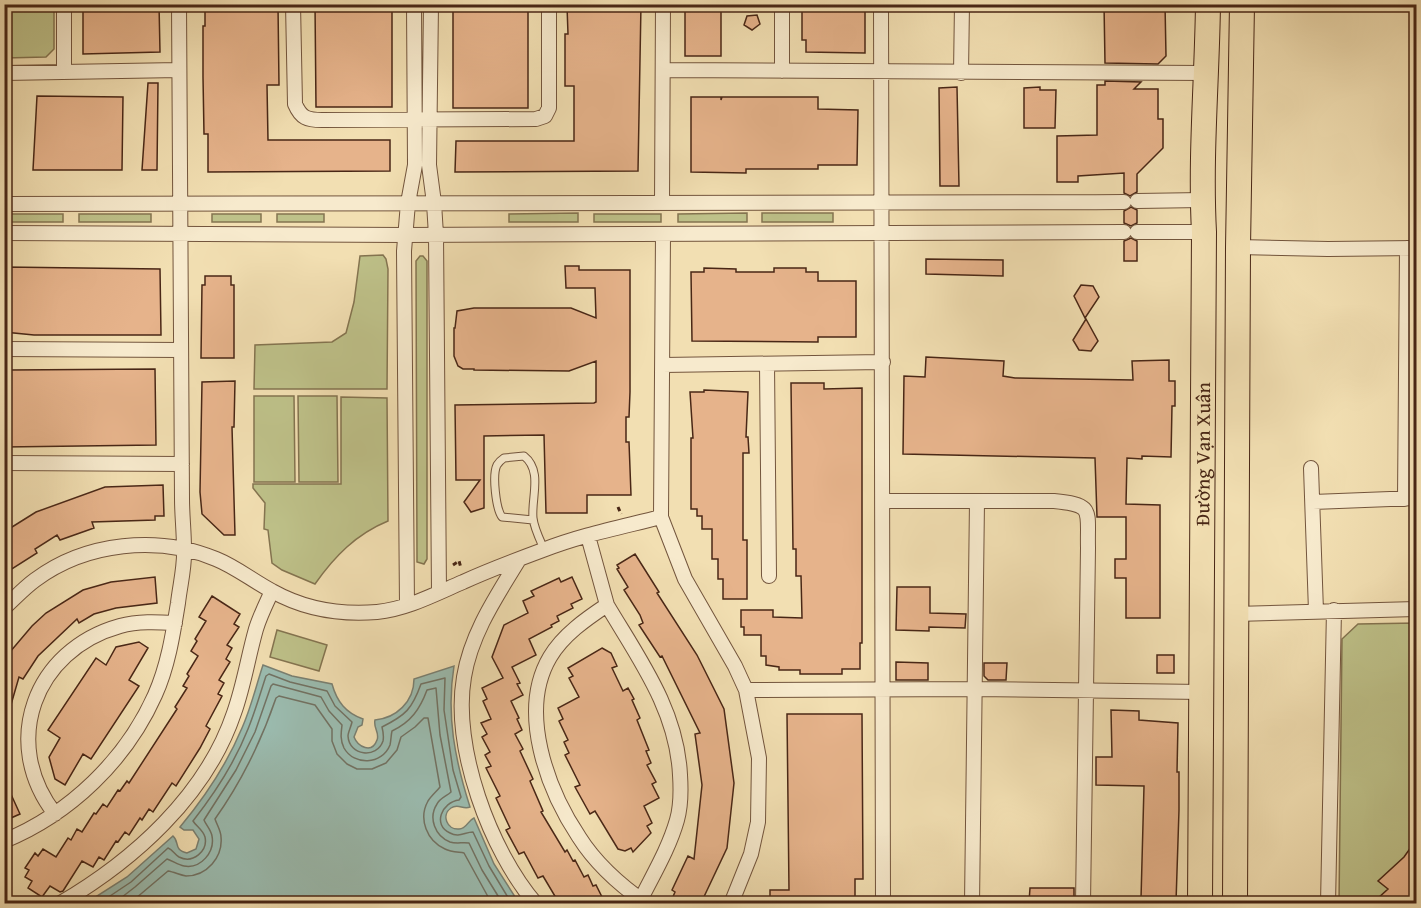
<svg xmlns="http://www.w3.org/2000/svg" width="1421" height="908" font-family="'Gentium Book Plus',serif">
	<rect width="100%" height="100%" fill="#f2dfb2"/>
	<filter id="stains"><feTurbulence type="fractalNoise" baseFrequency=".00333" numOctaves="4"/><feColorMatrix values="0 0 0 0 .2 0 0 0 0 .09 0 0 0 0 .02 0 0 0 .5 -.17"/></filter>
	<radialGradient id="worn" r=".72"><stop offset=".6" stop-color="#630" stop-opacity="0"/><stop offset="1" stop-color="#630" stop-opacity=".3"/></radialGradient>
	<path fill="#bec189" stroke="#847450" stroke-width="1.5" d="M4,5H54V49L46,57L5,58Z
		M578,213V222H509V214Z
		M747,213V222H678V214Z
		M762,213H833V222H762Z
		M7,214H63V222H7Z
		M79,214H151V222H79Z
		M212,214H261V222H212Z
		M277,214H324V222H277Z
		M594,214H661V222H594Z
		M383,255L386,259L388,269L387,389H254L255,345L332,342L346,333L354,302L360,256Z
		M420,256H423L427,261V559L424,564L417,562V559L416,261Z
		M254,396H294L295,482H254Z
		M298,396H337L338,482H299Z
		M341,397L387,398L388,521C356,534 334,557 315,584L282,570L272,563L268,530L264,529L265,503L253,488V484H341Z
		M1416,623V903L1339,904L1342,639L1358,624Z
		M277,630L327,645L319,671L270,657Z"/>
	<path fill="#9bbcb0" stroke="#7a8072" stroke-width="1.5" d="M263,665L292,676L332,684C337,702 346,713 363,719L362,725L358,727L354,737C358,747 372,754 377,740C380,733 373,728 375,720C396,718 414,702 414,679L454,666C446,715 455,760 470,807C463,810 458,803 451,808C441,815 447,830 459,829C467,829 467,821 474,818L494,864L519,903H86L127,877L173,836C180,842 173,850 187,853L196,849L199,839L193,830H184L180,827C205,797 227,764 242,728C251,708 256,686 263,665Z"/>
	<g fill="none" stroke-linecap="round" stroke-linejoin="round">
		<path stroke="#727263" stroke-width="1.5" d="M98,904L131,882L168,848C173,850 174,854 179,857C193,864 208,851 205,837C203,830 196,826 193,821C215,793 235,762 248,729C255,712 260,694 266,676L269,674L290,682L327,691L335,706L352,722C351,727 348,732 348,736C349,756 377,759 383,741C384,736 383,731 382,727C406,715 412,709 421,684L445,678L444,710L453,770L461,797L459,800C442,802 432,825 450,833C459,838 465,832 473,832L489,866L512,904
			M113,904L135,887L167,859C173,861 178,865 184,866C201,869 215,852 212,836C211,830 206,825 204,820L236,770L255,732L271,686L273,684L321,697L329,711L342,725C341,733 340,740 344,748C354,766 382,765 390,745C391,741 391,735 392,731C411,722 420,709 427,690L436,688L440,735L451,792C447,796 440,798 437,804C428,818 435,836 450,842C456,844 463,842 469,843L482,870L503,904
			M129,904L168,871C174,872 180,875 186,876C207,876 223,857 221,837C221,831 217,825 215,819C242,781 261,742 276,698L279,696L315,705L332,729V741L337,754L347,764L357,769H372L386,763L397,750L401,737L415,727L424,718H428L440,787C437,791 431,796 428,801C418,819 427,841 445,849C451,852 458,852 464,853L492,904"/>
	</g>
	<path fill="#e6b38b" stroke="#492716" stroke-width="1.5" d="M83,4H159L160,52L83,54Z
		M275,4L278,6L279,85H267L268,140H390V171L208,172V134H204L203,77V26H205V5Z
		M315,4H392V107H316Z
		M453,4H528V108H453Z
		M570,4H641L638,171L455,172L456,141H574V86H565V34H568L567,6Z
		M806,4H865V53L806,52V40H802V8H806Z
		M1104,4H1165L1166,56L1158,64L1105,63Z
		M685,6H721V56H685Z
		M757,15L760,24L752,30L744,25L747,16Z
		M1105,81L1141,82L1134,89H1158V119H1163V148L1137,174V192L1130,196L1124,193V173L1078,176V182H1057V136L1097,135V85H1105Z
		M148,83H158L157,170H142Z
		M957,87L959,186H940L939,88Z
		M1040,87V90H1056L1055,128H1024V88Z
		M37,96L123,97L122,170H33Z
		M691,97H721V100L722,97H818V109L858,110L857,165H818V169H746V173L691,172Z
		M1131,207L1137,210V223L1131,226L1124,223V211Z
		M1131,238L1137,241V261H1124V241Z
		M926,259L1003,260V276L926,274Z
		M565,266H579V270H630V392L629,417H626V442H629L631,495H587V513H546L544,435L484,436V508L471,512L464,502L480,480H456L455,405L594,403L596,402V361L569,371L474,370V369H463L458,366L454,356V328H455L457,311L474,308H571L596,318L595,288H566Z
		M4,267L160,269L161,335H34L4,332Z
		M704,268L736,269V272H774V268H806V272H818V281H856V337H818V342L692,341L691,272H704Z
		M205,276H231V285H234V358H201L202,285H205Z
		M1081,285L1093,286L1099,297L1085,318L1074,296Z
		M1086,319L1098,341L1091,351L1079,350L1073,340Z
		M926,357L1004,361L1003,376L1015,378L1133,380L1132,361L1169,360V381H1175V406H1172L1171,457L1142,456V459L1127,458L1126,504L1160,505V618H1126V578H1115V559H1126V517H1097L1095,458L903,454L904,376L925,377Z
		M155,369L156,445L4,447V391H11L10,370Z
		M235,381L234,427H232L235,535H224L202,514L200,492L202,382Z
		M791,383H824V389L862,388V643H860V669H842V674H800V670H779V667L766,665V656H761V635H744V627H741V610H773V617L802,618L801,576H796V549H793Z
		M704,390L748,392L746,437H748L749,453H743V540H747V599H723V579H718V559H712V529H702V516H697V509H691V438H693L690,392H704Z
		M163,485L164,516H155V520L92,522L94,528L60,540L57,535L35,549L37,553L4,574V532L36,512L105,487Z
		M635,554L659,592L657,593L697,655L724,709L734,783L727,848L701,903H682L672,899L675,892L672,890L688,856L694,859L702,785L695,734L700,733L662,656L660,657L639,625L643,623L640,615L624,590L628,587L617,569L619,568L617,565Z
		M155,577L157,603L116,608L94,614L79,623L77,619L38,656L23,679L19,677L8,715L4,714V659L32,626L46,613L83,590L111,582Z
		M572,577L582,599L571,604L573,608L557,616L559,621L551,625L552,627L529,639L536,655L512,667L520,683L517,684L523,695L511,701L519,718L517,719L522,730L515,734L523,749L520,751L533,779L530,781L543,811L541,812L565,852L567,850L573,861L575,860L584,877L588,875L593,886L596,885L605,903H559L543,876L538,878L524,852L519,854L506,830L510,828L496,798L500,796L486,768L491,766L485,755L490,752L482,737L487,734L481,723L491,719L483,701L487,699L482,688L503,678L492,657L504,625L528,613L523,601L534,596L531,591L559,578L561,582Z
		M897,587H930V613L966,614L965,628L929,627V631L896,630Z
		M212,596L240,614L234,624L239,627L227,645L232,648L226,659L230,662L219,680L224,683L218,694L222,696L206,726L210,729L200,748L176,786L172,783L153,812L149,809L142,820L140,818L129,835L125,832L118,842L116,841L104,860L99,857L93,867L82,861L63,891L60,892L50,886L42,897L28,888L32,881L25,877L29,870L25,868L35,853L38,856L43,849L56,857L68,838L71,840L77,829L82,832L94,813L96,814L103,804L107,807L118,790L120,791L127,781L129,783L177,709L175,707L187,688L183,686L189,676L187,674L198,656L191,651L197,641L195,639L206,621L199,617Z
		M139,642L148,648L129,680L139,686L91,759L83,754L65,785L55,779L49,757L60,738L48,730L96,658L106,665L116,647Z
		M602,648L611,653L617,666L612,668L623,691L628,688L634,699L632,700L640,718L637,720L649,750L646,751L651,763L647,765L656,782L652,784L659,798L644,806L652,823L647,826L651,833L633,852L631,848L625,851L618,849L595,811L590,814L575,787L580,785L565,755L569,753L564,742L568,740L559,721L563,719L558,708L579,697L569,678L573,676L568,668Z
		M1157,655H1174V673H1157Z
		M896,662L928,663V680H896Z
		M984,663H1007L1006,680H988L984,676Z
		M1111,710L1139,711V720L1178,723L1177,772H1179V810L1176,902L1141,899L1144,786L1096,785V757H1112Z
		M787,714H862L863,879H855V903H770V890H789Z
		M4,779L20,814L4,821Z
		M1416,840V903H1387L1376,900L1388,889L1378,881L1404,857Z
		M1030,888H1074V902H1029Z"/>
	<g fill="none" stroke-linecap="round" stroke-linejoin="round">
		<g stroke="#73553d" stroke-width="9">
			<path id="service" d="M533,520L502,517C496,509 492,475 497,465C499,462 501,460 504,458L524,456C543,471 531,498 533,518C534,528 540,540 544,549"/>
		</g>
		<g stroke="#73553d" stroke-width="16">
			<path id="minor" d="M293,4L295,104C301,118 307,120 322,120L536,119L545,116L549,108V4
				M431,4L429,165L434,203L436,235L439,592
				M881,4L883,904
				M664,70L1208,73
				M64,71V4
				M782,71V4
				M4,73L179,70
				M961,73L962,4
				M1137,201L1202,200
				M662,203L663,4
				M4,204C378,200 751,204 1124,202
				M1137,232H1204
				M4,233L405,235L1124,232
				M663,235L661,517L685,579L735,666L746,690L759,758L758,822L751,854L731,904
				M1238,247L1328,249L1416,248
				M4,349L181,350
				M767,364L769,576
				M663,365L883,362
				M4,463L182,464
				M1311,468L1316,611
				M1405,499L1407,248
				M883,501H1054C1095,505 1087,510 1088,548L1083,904
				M1313,502L1416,498
				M588,536L607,605
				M518,561C496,597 471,634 464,677C452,747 490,851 536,904
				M407,605L404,251L408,203L415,165L414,4
				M4,608C14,599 24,588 35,580C86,542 158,535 216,559C236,567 253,581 272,591C304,609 340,615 377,612C407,609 435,594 463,582C489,570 516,560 543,550C581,535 622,527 661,517
				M1235,614L1416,609
				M746,690L974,689L1202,692
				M55,814C0,743 34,650 120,626C138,621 157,622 175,623
				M4,841C70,814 126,760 155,695C168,666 173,634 178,603C180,585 185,566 184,549C184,532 182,515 182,499L179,4
				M4,898L7,904
				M641,899C654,873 669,848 677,820C681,806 681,790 680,775C677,710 639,659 607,605C586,619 563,635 550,657C518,711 547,789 579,837C596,864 621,886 647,904
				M59,904C133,861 206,796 234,713C244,685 248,657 256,629C260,616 266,604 272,591
				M972,904L977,501
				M1328,904L1334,610"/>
		</g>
		<g stroke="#492716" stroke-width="26">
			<g id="trunk">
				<path id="s1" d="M1200,904L1204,232C1200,156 1207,80 1208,4"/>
				<path d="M1235,904L1238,247L1242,4"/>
			</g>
		</g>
		<path stroke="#492716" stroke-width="3" stroke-dasharray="4.5 3" stroke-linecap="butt" d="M618,507L621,514
			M453,565L459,561L461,568
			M4,869L10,866"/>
		<use href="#service" stroke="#f7eacd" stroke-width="7"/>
		<use href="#minor" stroke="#f7eacd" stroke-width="14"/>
		<use href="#trunk" stroke="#f2dfb2" stroke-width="24"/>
	</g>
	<g text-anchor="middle" stroke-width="5" stroke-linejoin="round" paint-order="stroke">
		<g font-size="20" fill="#492716" stroke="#f7eacd">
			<text dy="7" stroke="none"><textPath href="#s1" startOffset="450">Đường Vạn Xuân</textPath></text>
		</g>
	</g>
	<rect width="1421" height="908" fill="none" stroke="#f2dfb2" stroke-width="24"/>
	<rect x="6" y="6" width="1409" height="896" fill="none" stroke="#492716" stroke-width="3"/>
	<rect x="12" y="12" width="1397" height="884" fill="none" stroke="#492716" stroke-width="1.5"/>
	<rect width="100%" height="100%" filter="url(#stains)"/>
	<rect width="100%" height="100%" fill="url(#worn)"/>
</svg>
